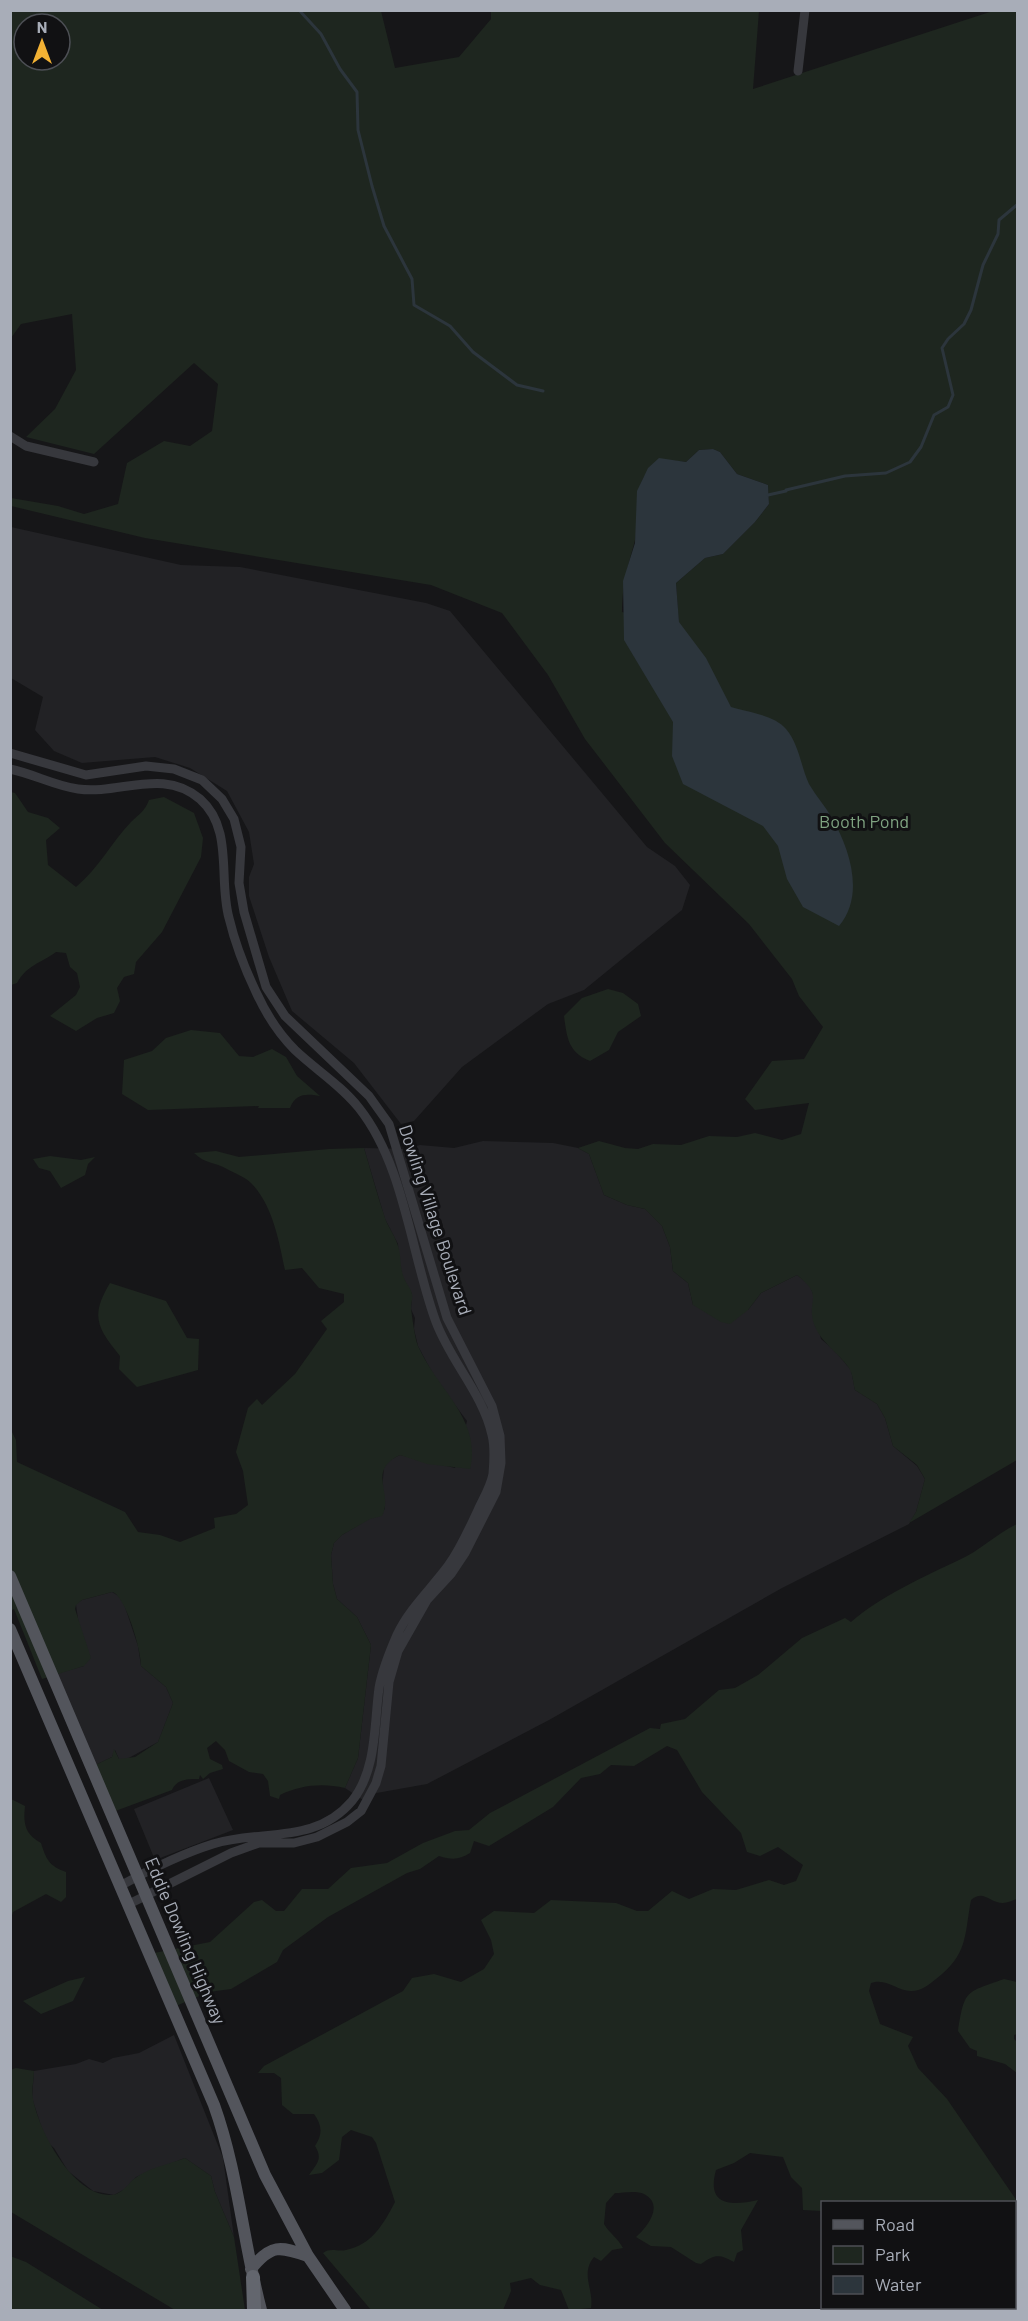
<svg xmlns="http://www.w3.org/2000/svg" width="1028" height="2321" font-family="Barlow,sans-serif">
	<rect width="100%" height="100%" fill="#161618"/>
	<path fill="#222225" d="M11,527L181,565L240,567L426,603L450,611L647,847L675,866L690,885L682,910L584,990L548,1004L462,1067L414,1121L401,1124L354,1063L292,1011L269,957L249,896V877L254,864L249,832L227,791L190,768L155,757L82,763L54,751L35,730L43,697L11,678Z
		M483,1141L553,1143L578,1148L589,1154L604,1195L627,1205L645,1209L662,1226L670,1247L673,1271L688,1283L693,1305L748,1310L761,1293L797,1275L810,1285L814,1297L813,1308L821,1339L834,1350L851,1370L855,1390L877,1404L885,1418L893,1446L917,1466L925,1479L916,1512L909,1524L782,1588L549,1720L427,1784L371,1794L363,1800L345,1788L358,1758L371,1645L357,1617L337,1599L333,1584L331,1555L334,1543L342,1535L385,1509L382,1490L384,1467L388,1461L400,1455L455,1468L467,1421L435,1378L418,1346L414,1329L415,1318L411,1309L412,1294L403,1278L399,1263L398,1244L385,1219L364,1148L405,1149L420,1145L454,1148Z
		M112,1592L122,1598L138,1646L141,1666L166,1687L173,1703L158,1742L125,1760L119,1759L115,1750L112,1757L91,1767L55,1674L84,1666L76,1604L82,1600Z
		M209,1778L233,1830L155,1860L134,1809Z
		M174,2035L223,2158L234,2237L215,2192L211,2176L185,2158L136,2177L125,2189L114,2195L93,2191L68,2171L54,2148L46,2141L32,2098L34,2071L76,2064L89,2059L103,2063L113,2058L139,2053Z"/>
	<path fill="#1e261f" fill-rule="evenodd" d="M11,11H381L395,68L459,57L491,19V11H759L753,89L993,11H1017V1460L909,1523L916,1512L925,1479L917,1465L893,1446L885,1418L877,1404L855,1390C853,1383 853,1374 849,1368C838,1352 821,1343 814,1324C806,1300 825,1297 797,1275L761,1293L748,1310L730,1324L721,1322L693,1305L688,1283L673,1271L670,1247L662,1226L645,1209L627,1205L604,1195L589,1154L578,1148L599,1141L625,1148L638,1149L653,1144L681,1145L709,1136L737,1137L755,1133L782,1140L801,1134L809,1103L755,1110L745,1099L772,1061L804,1059L823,1027L799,996L792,979L749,924L665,843L585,739L548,675L502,613L431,585L145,538L11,506V498L58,506L84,514L118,504L127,463L164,441L190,446L212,431L218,384L194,363L94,454L26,437L55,409L76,370L72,314L21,324L11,338ZM24,24H60V60H24ZM713,449L720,452L737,474L768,485L769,504L755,522L723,554L705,558L676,583L679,625L622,612C623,582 626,573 634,544C644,509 626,488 659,459L686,462L699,450Z
		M11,792L15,793L28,812L48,818L60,828L46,840L48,865L76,887C99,868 111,843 131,822C139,814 145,811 149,800L164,797L194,813L203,838L201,857L162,932L136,962L134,974L124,977L117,988L120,1001L114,1013L97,1018L76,1031L50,1016L76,995L80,987L77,973L70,967L66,953L56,952C41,963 27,965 17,983L11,985Z
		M608,989L623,993L638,1004L641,1016L618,1032L609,1050L590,1061C568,1052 567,1038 564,1016L582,998Z
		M191,1030L220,1033L239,1056L253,1057L272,1049L286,1057L297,1076L320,1096C306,1094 296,1093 290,1108H258L259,1106L148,1110L122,1094L124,1060L152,1051L166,1038Z
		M364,1148C371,1171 377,1195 385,1218C388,1227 394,1234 397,1243C402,1255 399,1266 404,1278C406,1283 411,1289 412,1294C413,1298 411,1303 411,1308C412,1316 415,1341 419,1348C438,1390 482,1420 470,1469L427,1464L400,1455C366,1471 394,1493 382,1516L370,1519L342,1535L334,1543L331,1555L333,1584L337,1599L357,1617L371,1645L358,1758L345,1788C322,1783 301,1785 280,1795L279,1799L270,1796L268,1781L263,1774L249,1772L229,1761L225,1750L216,1741L207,1748L210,1759L222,1765L223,1769L210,1773L203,1779L200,1775L199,1779C187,1779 177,1779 172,1790L110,1813L91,1767L112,1757L114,1749L119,1759L135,1757L158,1742L173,1703L166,1687L141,1666C142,1652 125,1594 112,1592L82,1600L76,1605L75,1609L91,1658L84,1666L42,1679L14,1609L11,1611L10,1428L16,1440L17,1462L125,1512L138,1532L160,1535L180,1542L215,1528L214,1518L236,1514L248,1505L243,1471L236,1452L248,1408L257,1399L262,1405L295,1374L327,1329L321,1321L344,1302V1294L319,1288L302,1268L285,1270C279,1242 273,1205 251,1183C245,1177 234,1173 227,1169C215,1162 205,1164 194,1153L216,1151L239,1157L329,1149Z
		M50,1156L81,1160L95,1157L88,1164L85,1175L61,1188L50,1171L39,1168L33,1159Z
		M110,1283L166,1301L187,1338L199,1339L198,1370L137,1387L119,1369L120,1356C97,1328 90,1316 110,1283Z
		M1017,1524V1899C1013,1900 1007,1903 1003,1903C989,1903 984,1889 971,1900C964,1938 968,1954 936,1979C928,1985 922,1991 911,1991C896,1991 888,1978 871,1983L869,1991L880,2024L913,2037L908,2046L918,2068L947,2099L1017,2201V2258H1015L1014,2202H822V2211L803,2210L802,2188L791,2177L783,2157L750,2153L734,2163L716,2170C706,2206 731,2206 758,2200L741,2230L743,2250L737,2253L734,2262C719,2254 715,2254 701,2264L696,2263L671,2247L651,2246L636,2237C647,2227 665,2205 644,2194C636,2190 623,2193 615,2193L606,2203L604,2224C610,2234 617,2237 623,2248L612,2250L601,2261L594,2257C580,2274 594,2289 591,2308L569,2310L561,2290L540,2285L531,2278L510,2283L511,2291L503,2310H371L323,2253C331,2247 337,2252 346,2250C372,2245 384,2223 395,2202L376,2143L372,2137L351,2130L342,2137L339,2160L322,2173L309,2175C317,2163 323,2159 315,2146C323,2134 322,2125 314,2114H293L282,2105L281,2078L274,2073H258L264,2066L403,1991L412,1978L434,1974L461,1982L484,1969L494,1954L491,1940L481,1920L494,1911L534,1913L551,1900L616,1903L637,1911H648L672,1891L689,1899L713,1889L736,1890L769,1880L784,1885L796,1881L803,1865L778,1847L760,1856L747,1852L741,1833L702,1792L677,1750L667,1746L634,1766L611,1765L600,1774L581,1778L553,1807L489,1846L474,1841L470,1853C459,1860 452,1860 439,1856L420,1869L407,1873L328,1917L283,1950L277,1962L231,1989L209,1992L171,2008L149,1954L210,1942L254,1902L262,1900L276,1911H284L302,1889H328L351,1868L387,1863L423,1843L455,1831L469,1830L490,1813L650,1728L660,1729L661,1724L685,1719L719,1690L735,1688L758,1675L802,1638L845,1618L851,1622C881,1596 923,1577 959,1560C978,1552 996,1534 1017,1524Z
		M11,1799L25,1806C23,1824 25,1834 41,1843C46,1859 49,1866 66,1872V1897L61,1902L46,1894L13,1912L11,1919Z
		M85,1977L73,2001L41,2014L23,2001L68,1981Z
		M1004,1979L1017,1982V2034L1014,2035V2039L1017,2042V2073L1005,2064L977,2056V2051L970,2048L958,2031C965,1989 965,1993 1004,1979Z
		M16,2068L34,2071C34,2080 31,2091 33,2099C39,2131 73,2197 112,2195C122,2194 128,2184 134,2179C147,2168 170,2164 185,2158L211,2176L215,2192L234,2237L245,2310H175L11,2212L10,2070Z
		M10,2256L26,2262L103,2310H11Z
		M921,2308H1011L1012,2310H920Z"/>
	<path fill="#2c353c" d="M713,449L720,452L737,474L768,485L769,504L755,522L723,554L705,558L676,583L679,622L706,658L731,707C747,712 775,715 786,729C799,744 801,767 809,784C816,796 825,806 832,818C850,850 865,895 839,926L803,907L787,879L778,846L763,826L683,784L672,756L673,722L624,640L623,581L635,543L637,491L648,468L659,458L686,462L699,450Z"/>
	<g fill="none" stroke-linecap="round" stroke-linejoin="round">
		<path stroke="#2c353c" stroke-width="3" d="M299,10L321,34L340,69L357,92L358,130L372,186L384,226L412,279L414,305L450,326L473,352L517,385L543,391
			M949,338L964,324L971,310L983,265L998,234L999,220L1018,204
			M786,490L845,476L886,473L910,462L921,447L934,415L948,407L953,395L942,348L948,339
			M768,495L786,491"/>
		<path stroke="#37383d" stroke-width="9" d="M798,71L805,10
			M10,436L26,446L94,462
			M10,753L86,775L146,766L174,769L202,780L222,799L234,819L241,847L239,883L244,912L266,987L285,1016L369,1096L389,1124L447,1318L492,1406L500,1436L501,1463L496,1492L465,1553L451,1574L427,1600L398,1651L389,1682L381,1766L376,1783L361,1811L347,1822L317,1837L294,1843H259L231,1853L129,1904
			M10,769C34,774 55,786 78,789C120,795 163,767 200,799C234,829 218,879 229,918C235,943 245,969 256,992C266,1014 278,1033 295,1050C316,1070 341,1085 359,1108C405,1166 411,1255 436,1322C451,1362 483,1394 492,1435C495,1446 494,1462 493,1474C491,1486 483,1499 478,1510C469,1529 461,1548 448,1566C431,1589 409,1609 397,1635C390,1651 382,1671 379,1688C374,1724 377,1770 352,1801C315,1845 261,1829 213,1844C181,1854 149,1870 120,1886"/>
		<path stroke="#53555c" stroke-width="12" d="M10,1576L265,2175L308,2256L345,2310
			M10,1629L214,2105C238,2172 243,2242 261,2310
			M251,2269C271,2244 280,2246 308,2256"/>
		<path stroke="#63666e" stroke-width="14" d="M253,2277L254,2310"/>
	</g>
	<g text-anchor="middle" stroke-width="6" stroke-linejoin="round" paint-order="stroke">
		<g font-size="18" fill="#7fa381" stroke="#111113">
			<text x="864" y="828">Booth Pond</text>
		</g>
		<g font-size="18" fill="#a8adb8" stroke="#111113">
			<text transform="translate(435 1220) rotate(72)" y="6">Dowling Village Boulevard</text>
			<text transform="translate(185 1941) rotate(67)" y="6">Eddie Dowling Highway</text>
		</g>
	</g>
	<rect width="1028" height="2321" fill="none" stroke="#a8adb8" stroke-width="24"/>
	<rect x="821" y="2201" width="195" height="108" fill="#111113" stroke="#4d4f55" stroke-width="1.5"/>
	<rect x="833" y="2220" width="30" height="9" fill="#53555c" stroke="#4d4f55" stroke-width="1.5"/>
	<text x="875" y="2231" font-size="18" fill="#a8adb8">Road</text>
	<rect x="833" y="2246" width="30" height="18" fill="#1e261f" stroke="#4d4f55" stroke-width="1.5"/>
	<text x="875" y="2261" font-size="18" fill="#a8adb8">Park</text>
	<rect x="833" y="2276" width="30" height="18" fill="#2c353c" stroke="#4d4f55" stroke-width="1.5"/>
	<text x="875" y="2291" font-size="18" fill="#a8adb8">Water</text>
	<g transform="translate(42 42)"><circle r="28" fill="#111113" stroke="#4d4f55" stroke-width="1.5"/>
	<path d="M0-4.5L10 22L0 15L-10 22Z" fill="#f2b134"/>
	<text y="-9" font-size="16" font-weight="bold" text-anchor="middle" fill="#a8adb8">N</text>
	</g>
</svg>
